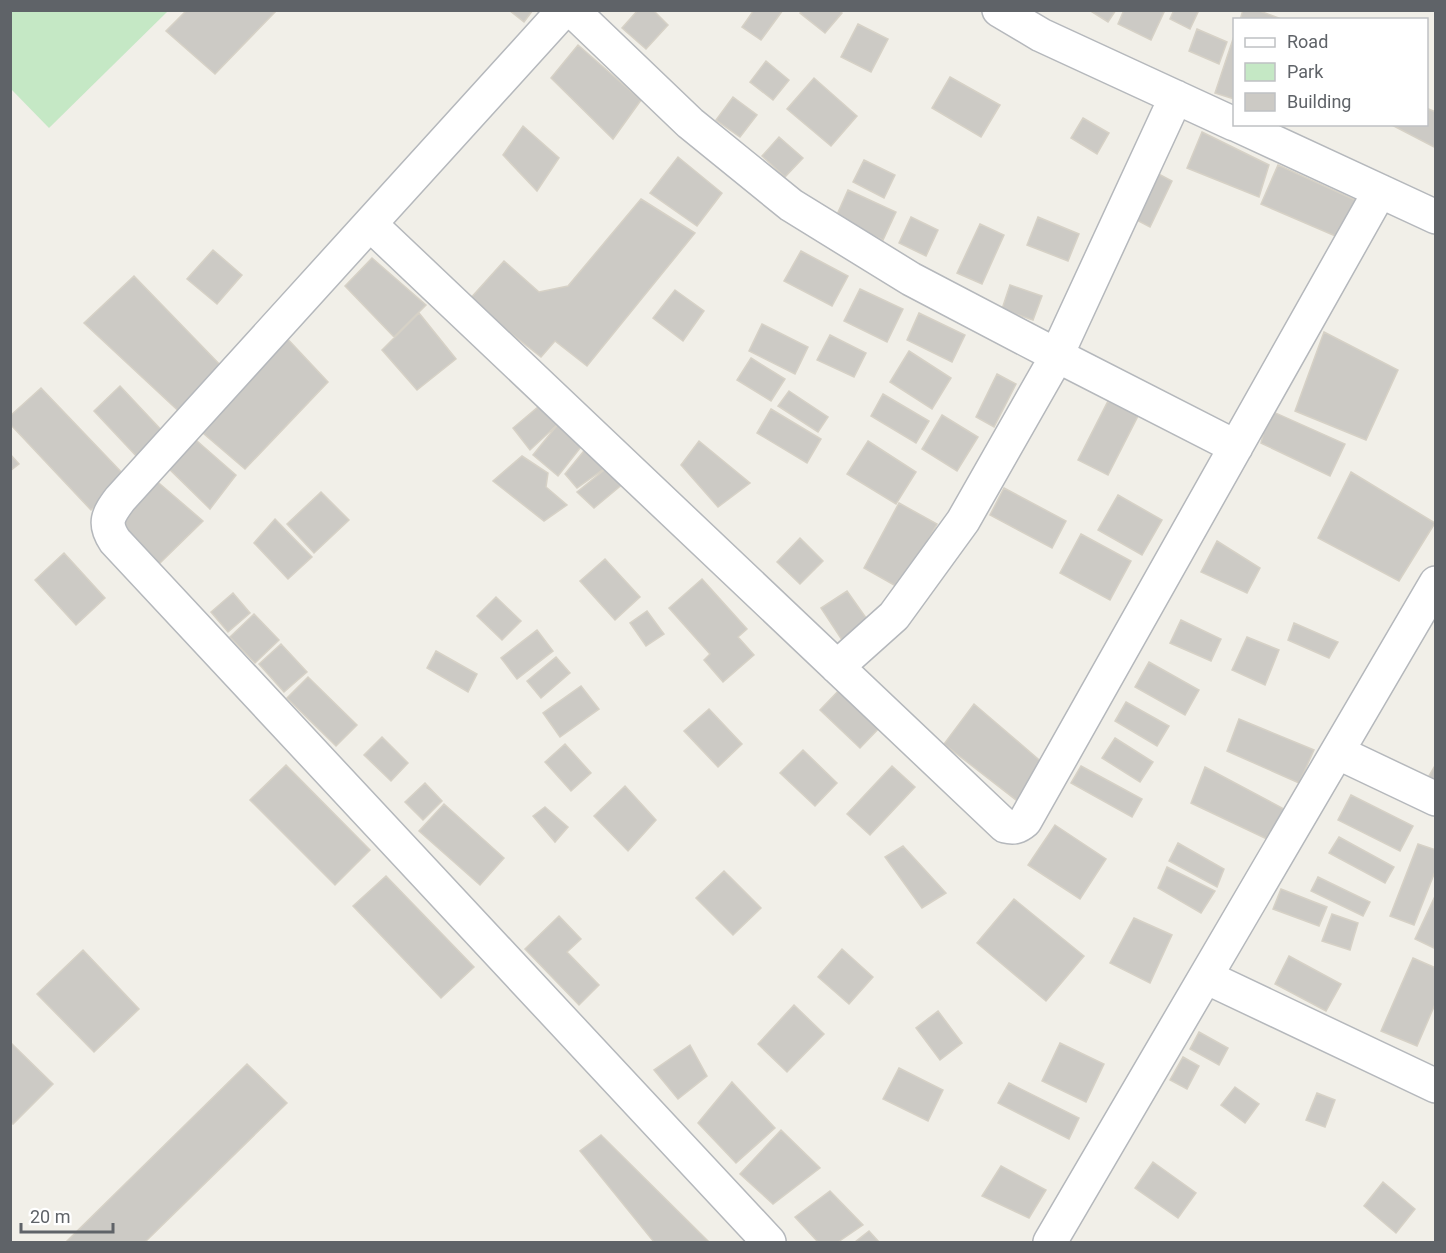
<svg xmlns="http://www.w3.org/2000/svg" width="1446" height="1253" font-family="Roboto,sans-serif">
	<rect width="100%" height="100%" fill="#f1efe8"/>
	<path fill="#c5e8c5" d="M10,11L11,10L168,11L49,128L11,89Z"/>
	<path fill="#cccac5" stroke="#d6d1c6" stroke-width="1.5" d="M187,10H277L215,74L166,31Z
		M509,10H533L524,22Z
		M638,10H653L668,25L646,49L622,28Z
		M754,10H783L761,40L742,27Z
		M802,10H839L842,13L825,33L800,13Z
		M1089,10H1116L1108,22Z
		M1124,10H1165L1151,40L1118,24Z
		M1174,10H1199L1190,29L1170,19Z
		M1243,10H1257L1284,20H1240Z
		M858,24L888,39L871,72L841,57Z
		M1197,29L1227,42L1219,64L1189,51Z
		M1234,36V99L1215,93Z
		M578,45L641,100L613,139L551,78Z
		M766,61L789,80L773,100L750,82Z
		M950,77L1000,105L981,137L932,108Z
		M814,78L857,116L831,146L787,109Z
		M733,97L757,115L740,137L716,120Z
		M1426,108L1436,112V148L1390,124H1426Z
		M1083,118L1109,133L1097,154L1071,138Z
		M523,126L559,158L537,191L503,155Z
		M1202,132L1269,165L1259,197L1187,168Z
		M779,137L803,158L785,177L762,156Z
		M678,157L722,193L697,226L650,193Z
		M864,160L895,175L884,198L853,182Z
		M1278,165L1364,204L1347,241L1261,204Z
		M1151,170L1172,181L1150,227L1127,215Z
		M848,190L896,212L883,240L835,219Z
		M641,199L695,233L587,366L555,341L541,357L469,300L504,261L539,292L568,286Z
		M911,217L938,230L926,256L899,243Z
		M1038,217L1079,234L1068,261L1027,245Z
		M980,224L1004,235L982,284L957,273Z
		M213,250L242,275L217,304L187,279Z
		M801,251L848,276L832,306L784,281Z
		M372,258L426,305L394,337L345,286Z
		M134,276L227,372L186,418L84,323Z
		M1010,285L1042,296L1033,320L1002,309Z
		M860,289L903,309L887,342L844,321Z
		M675,290L704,311L683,341L653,318Z
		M419,313L456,359L417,390L382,350Z
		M919,313L965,335L952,362L907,340Z
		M762,324L808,347L795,374L749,351Z
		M1324,332L1398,370L1366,440L1295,411Z
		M282,333L328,382L245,469L197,428Z
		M830,335L866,353L854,377L817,360Z
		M909,351L951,378L932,409L890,382Z
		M751,358L785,379L771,401L737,380Z
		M997,374L1016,384L994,427L976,417Z
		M120,386L165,434L139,459L94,411Z
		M41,388L126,477L91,510L10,424V416Z
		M789,391L828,417L818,432L778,406Z
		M883,394L929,421L916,443L871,416Z
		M1108,401L1138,416L1108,475L1078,460Z
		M538,407L559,423L530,450L513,428Z
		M771,409L821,439L807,463L757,433Z
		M1269,410L1345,444L1330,476L1261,443Z
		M942,415L978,437L957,471L922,449Z
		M559,423L588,438L558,476L533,455Z
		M189,434L236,475L210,509L162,462Z
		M699,441L750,483L718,507L681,465Z
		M868,441L916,472L896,504L847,474Z
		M588,446L605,468L577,488L565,474Z
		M10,454L19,464L10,471Z
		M522,456L548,473L546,487L567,505L544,521L493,481Z
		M608,467L624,483L594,508L577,492Z
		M1351,472L1435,523L1399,581L1318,538Z
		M153,478L203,521L158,565L112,522Z
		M1004,488L1066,521L1052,548L990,515Z
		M321,492L349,520L314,553L287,524Z
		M1118,495L1162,520L1142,555L1098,530Z
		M899,503L937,524L901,589L864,568Z
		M275,519L312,557L288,579L254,543Z
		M1081,534L1131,561L1110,600L1060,573Z
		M800,538L823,561L800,584L777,562Z
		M1217,541L1260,568L1247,593L1201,572Z
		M64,553L105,598L76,625L35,580Z
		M605,559L640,597L615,620L580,581Z
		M702,579L747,629L738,637L754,655L723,682L704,660L710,654L669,608Z
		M847,591L869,622L842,640L821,608Z
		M233,593L250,613L228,632L211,612Z
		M496,597L521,621L502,640L477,616Z
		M647,611L664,634L646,646L630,623Z
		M254,614L279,640L255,663L230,637Z
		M1181,620L1221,639L1211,661L1170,643Z
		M1294,623L1338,642L1329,658L1288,640Z
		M537,630L553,651L517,679L501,658Z
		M1247,637L1279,650L1265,685L1232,670Z
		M281,644L307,672L284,692L259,664Z
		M436,651L477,674L468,692L427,668Z
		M556,657L570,673L541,698L527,681Z
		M1149,662L1199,690L1185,715L1135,687Z
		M308,677L357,725L336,746L287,698Z
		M844,685L884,723L860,748L820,710Z
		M581,686L599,709L560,737L543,713Z
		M1126,702L1169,726L1157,746L1115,721Z
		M974,704L1045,765L1020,803L944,744Z
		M709,709L742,744L718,767L684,731Z
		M1239,719L1314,750L1299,783L1227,751Z
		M382,737L408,763L391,781L364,755Z
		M1115,738L1153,762L1140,782L1102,758Z
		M565,744L591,773L571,791L545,762Z
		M803,750L837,783L815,806L780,773Z
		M1436,764V786L1426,781Z
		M286,765L370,850L335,885L250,800Z
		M892,766L915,787L870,835L847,814Z
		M1081,766L1142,799L1132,817L1071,783Z
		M1205,767L1284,809L1271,841L1191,803Z
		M425,783L442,801L423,820L405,802Z
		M625,786L656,820L628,851L594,816Z
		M1351,795L1413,826L1400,851L1338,820Z
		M444,804L504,858L480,885L419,831Z
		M545,807L568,827L555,842L533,816Z
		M1055,825L1106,859L1080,899L1028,865Z
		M1339,837L1394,867L1385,883L1329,853Z
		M1178,843L1224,869L1217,887L1169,861Z
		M1418,844L1436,850V869L1414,925L1390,916Z
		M903,846L946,893L922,908L885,857Z
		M1167,867L1215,891L1201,913L1158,888Z
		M724,871L761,908L733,935L696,898Z
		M386,876L474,967L441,998L353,906Z
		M1318,877L1370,902L1363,916L1311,891Z
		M1281,889L1327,907L1319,926L1273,909Z
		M1436,894V949L1415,939Z
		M1014,899L1084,956L1046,1001L977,943Z
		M1332,914L1358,923L1350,950L1322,941Z
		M559,916L581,939L567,952L599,985L579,1005L525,949Z
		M1134,918L1172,935L1150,983L1110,963Z
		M842,949L873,977L849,1004L818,977Z
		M83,950L139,1009L94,1052L37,994Z
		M1289,956L1341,984L1326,1011L1275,984Z
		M1413,958L1436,968V1002L1417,1046L1381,1031Z
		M794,1005L824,1034L787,1072L758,1044Z
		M938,1011L962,1043L940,1060L916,1028Z
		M1199,1032L1228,1048L1219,1065L1190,1049Z
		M10,1042L53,1084L13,1124L10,1122Z
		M1060,1043L1104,1064L1086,1102L1042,1081Z
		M690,1045L707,1076L678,1099L654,1070Z
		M1183,1057L1199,1066L1187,1089L1170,1080Z
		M247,1064L287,1103L145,1242H66Z
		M899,1068L943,1090L928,1121L883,1099Z
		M732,1082L775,1128L736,1163L698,1123Z
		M1009,1083L1079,1118L1069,1139L998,1103Z
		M1235,1087L1259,1104L1245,1123L1221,1105Z
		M1317,1093L1335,1100L1325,1127L1306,1120Z
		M781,1130L820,1168L773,1204L740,1174Z
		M601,1135L709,1242H654L580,1151Z
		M1153,1162L1196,1193L1178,1218L1135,1188Z
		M1001,1166L1046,1190L1029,1218L982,1196Z
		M1383,1182L1415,1209L1396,1233L1364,1206Z
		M830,1191L863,1225L838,1242H818L795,1217Z
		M869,1231L879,1242H855Z"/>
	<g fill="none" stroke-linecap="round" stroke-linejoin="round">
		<g stroke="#b5b8bc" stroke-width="36">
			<path id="street" d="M564,10L120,499C108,515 103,523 115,541L769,1242
				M572,10L690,123L791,205L911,279L1056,355L1236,447
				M999,10L1041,35L1234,124
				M1235,124L1436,217
				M370,224L1005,826C1014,828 1018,827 1025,821L1380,191
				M837,667L894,616L963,521L1053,363L1176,97
				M1337,752L1436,799
				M1206,977L1436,1086
				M1050,1242L1436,583"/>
		</g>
		<use href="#street" stroke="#fff" stroke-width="33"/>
	</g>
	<rect width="1446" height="1253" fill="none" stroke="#5f6368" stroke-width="24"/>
	<rect x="1233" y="18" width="195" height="108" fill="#ffffff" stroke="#bfc1c3" stroke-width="1.5"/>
	<rect x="1245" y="38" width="30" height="9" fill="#ffffff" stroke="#bfc1c3" stroke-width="1.5"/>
	<text x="1287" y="48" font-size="18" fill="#5f6368">Road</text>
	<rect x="1245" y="63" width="30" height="18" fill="#c5e8c5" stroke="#bfc1c3" stroke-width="1.5"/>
	<text x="1287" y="78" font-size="18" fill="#5f6368">Park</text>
	<rect x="1245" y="93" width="30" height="18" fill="#cccac5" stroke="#bfc1c3" stroke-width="1.5"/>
	<text x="1287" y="108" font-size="18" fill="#5f6368">Building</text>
	<path d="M21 1223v9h92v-9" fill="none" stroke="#5f6368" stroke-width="3"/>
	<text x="30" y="1223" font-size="18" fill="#5f6368" stroke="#ffffff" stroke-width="4.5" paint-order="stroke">20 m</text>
</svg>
